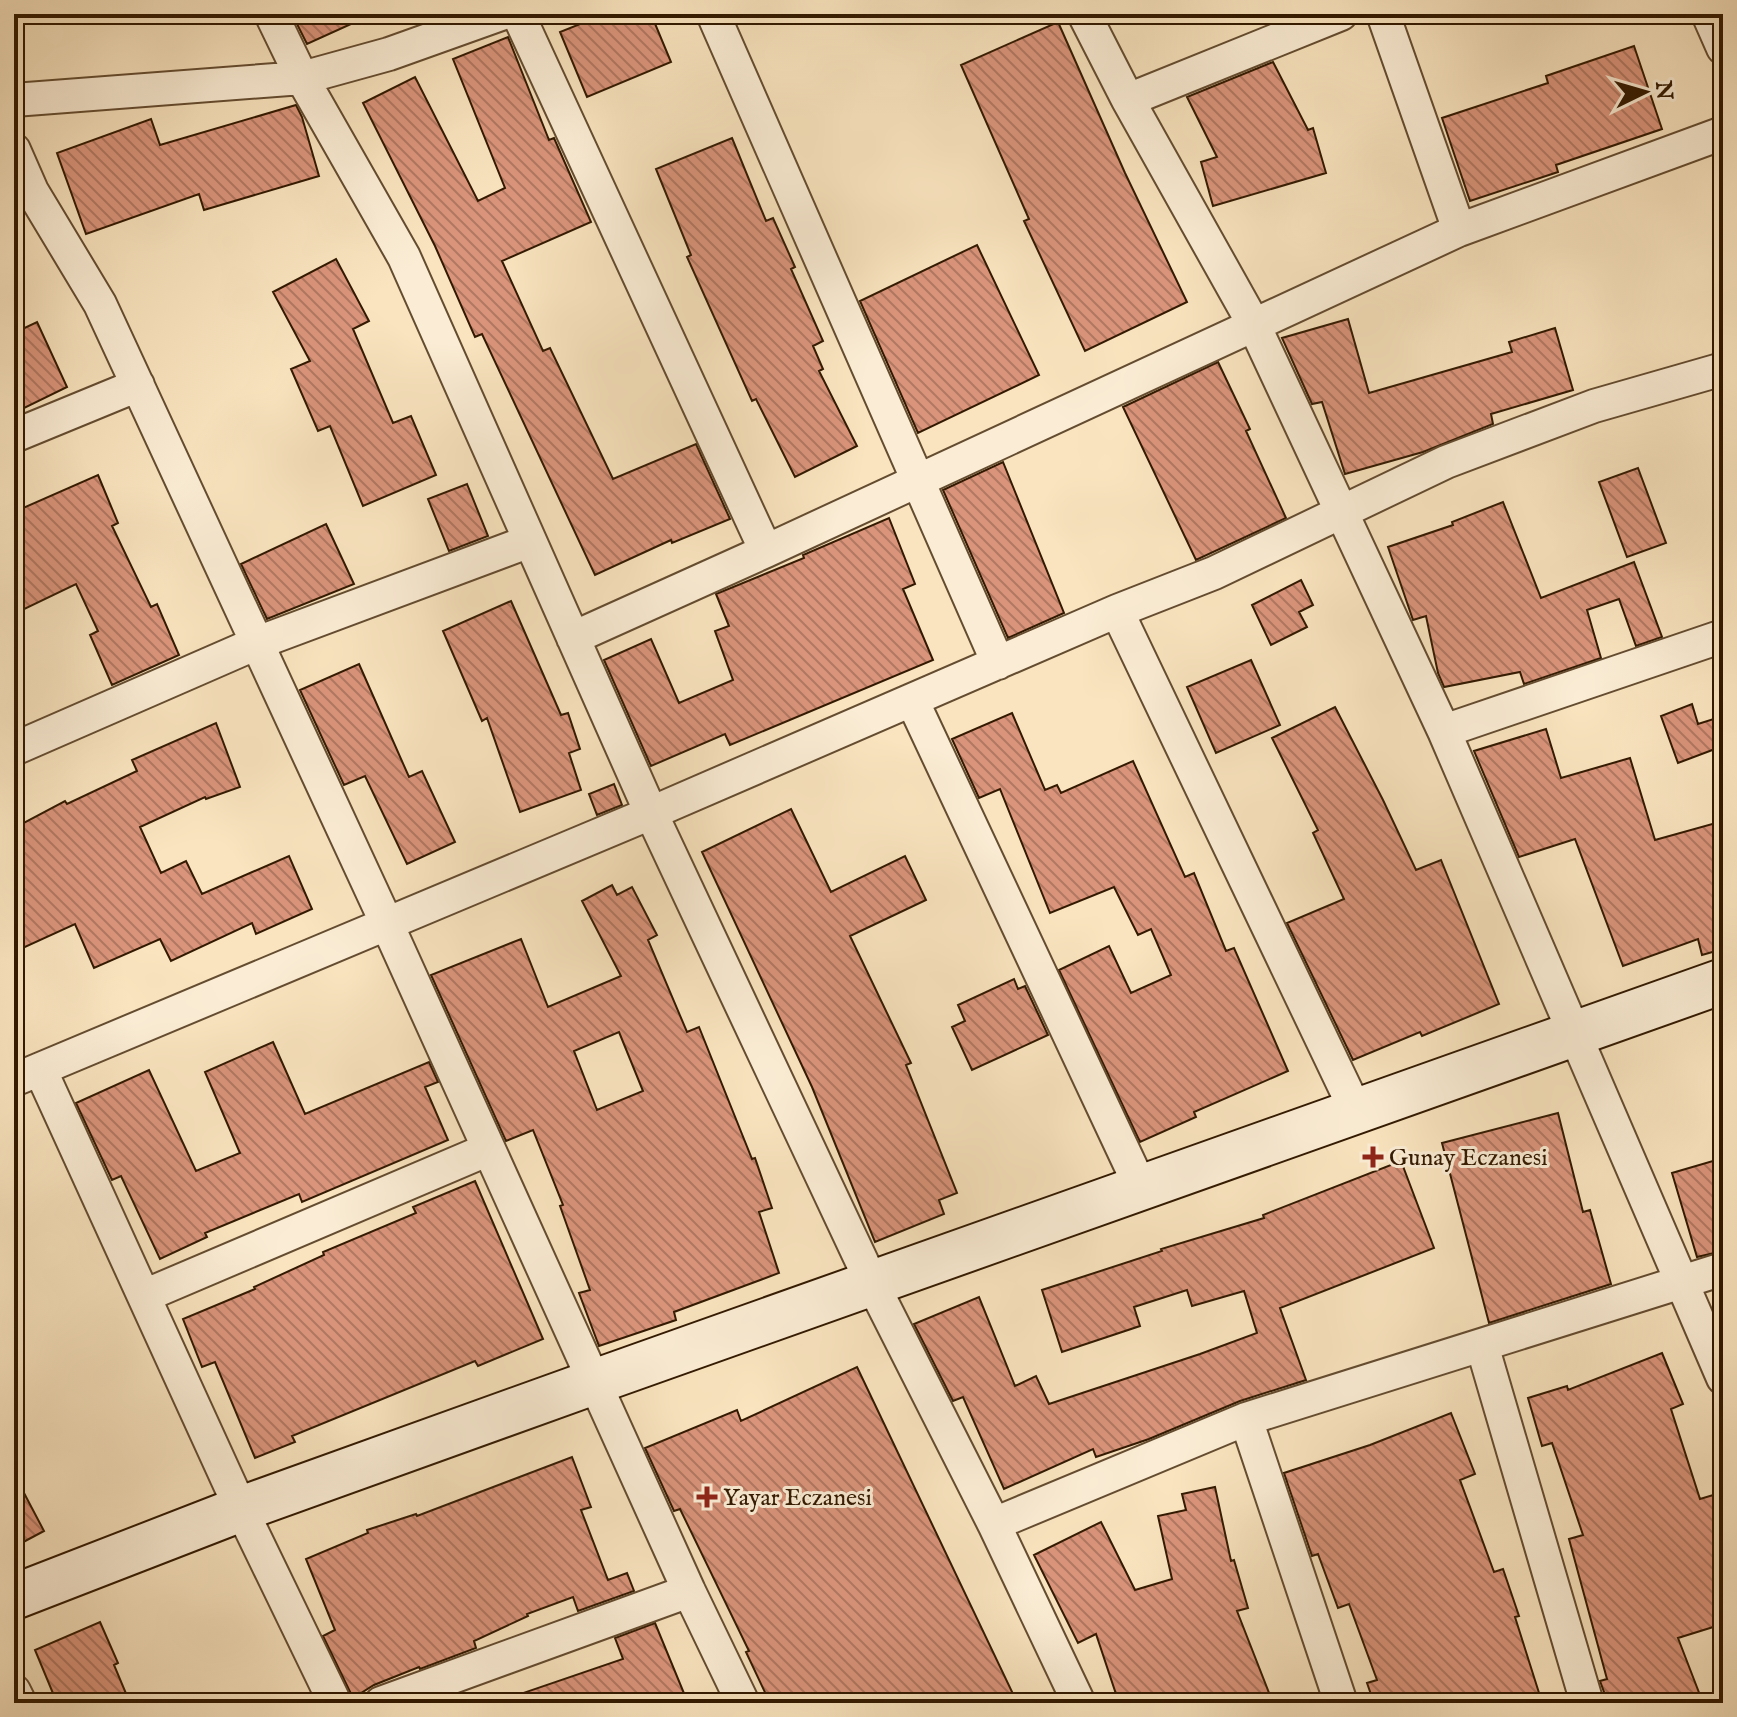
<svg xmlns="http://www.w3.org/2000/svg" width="1737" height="1717" font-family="'IM FELL English',serif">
	<defs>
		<pattern id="building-back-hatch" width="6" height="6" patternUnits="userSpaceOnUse" patternTransform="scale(2)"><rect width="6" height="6" fill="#da947b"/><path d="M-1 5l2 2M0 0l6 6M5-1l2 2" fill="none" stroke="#b17862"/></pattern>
	</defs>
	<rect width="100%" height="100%" fill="#f9e4bf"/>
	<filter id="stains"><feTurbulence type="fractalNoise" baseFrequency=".0025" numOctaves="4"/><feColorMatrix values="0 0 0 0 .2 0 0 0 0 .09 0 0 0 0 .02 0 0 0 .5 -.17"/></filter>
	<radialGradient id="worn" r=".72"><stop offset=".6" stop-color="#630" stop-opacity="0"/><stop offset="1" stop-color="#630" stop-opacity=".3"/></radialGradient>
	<path fill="url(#building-back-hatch)" stroke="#321900" stroke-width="2" fill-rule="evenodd" d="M292,14H373L307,44Z
		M605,14H651L671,62L587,97L560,32Z
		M1058,22L1125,173L1187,302L1085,351L1024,221L1029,219L961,65Z
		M508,37L549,140L554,138L591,222L502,261L543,351L550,348L613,479L696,444L730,519L672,543L671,540L595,575L482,334L475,337L435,246L363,103L415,77L478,201L505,188L453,59Z
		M1634,46L1662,129L1556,165L1558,172L1470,201L1442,118L1548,83L1546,76Z
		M1273,62L1308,130L1313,128L1326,173L1213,206L1201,162L1217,157L1187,97Z
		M296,105L302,117L319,176L204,210L199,194L86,234L57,153L151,119L160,145Z
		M732,138L766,221L773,218L795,267L791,269L823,341L813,346L823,369L819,371L857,446L795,477L756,399L752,401L687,257L691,255L656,169Z
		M977,245L1039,375L918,433L860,301Z
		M336,259L369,321L353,329L393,423L411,416L436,475L363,506L330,426L318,431L291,369L310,361L273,292Z
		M1348,319L1369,393L1512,352L1509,342L1555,328L1573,390L1491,414L1493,424L1423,452L1345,474L1322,402L1312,404L1282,338Z
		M37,322L67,387L14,413V333Z
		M1218,362L1250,429L1246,431L1286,518L1196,560L1123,407Z
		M1003,462L1064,613L1008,638L943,490Z
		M1638,468L1666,543L1627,557L1599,482Z
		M98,475L118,523L112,526L151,607L157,604L179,655L112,685L90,635L98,631L76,584L14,614V512Z
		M467,484L488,536L449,551L428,499Z
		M1503,502L1541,598L1634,562L1662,637L1636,646L1619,599L1587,610L1601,658L1524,684L1520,672L1444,687L1438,673L1426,616L1413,620L1388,547L1453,525L1452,522Z
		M889,518L915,584L903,589L933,660L730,745L725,734L651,766L604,660L651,639L679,703L733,680L715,631L729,626L716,594L804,558L803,555Z
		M326,524L354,584L267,619L241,564Z
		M1301,580L1313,605L1299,612L1307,627L1271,645L1252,605Z
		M511,601L561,715L568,713L580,749L569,753L581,790L520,812L487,718L482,721L443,631Z
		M1251,660L1280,725L1216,753L1187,687Z
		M359,664L409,777L422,771L455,842L407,864L365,776L344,785L300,690Z
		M1692,704L1698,724L1723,716V746L1678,763L1661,716Z
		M1335,707L1383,800L1416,870L1441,860L1499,1004L1422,1036L1420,1032L1353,1060L1287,923L1344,899L1313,833L1318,830L1272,738Z
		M1012,713L1045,790L1057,785L1061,793L1133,761L1185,877L1194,873L1226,951L1234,948L1288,1071L1194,1112L1196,1117L1140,1142L1059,970L1109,946L1131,993L1171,975L1151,929L1138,935L1114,887L1050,913L1000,789L979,798L952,739Z
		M216,723L240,787L206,799L205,797L140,827L161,873L186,861L202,894L289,856L312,909L256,934L252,923L171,961L160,939L94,968L75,924L14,952V828L65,801L67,804L137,771L132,760Z
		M1546,729L1561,778L1630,758L1655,840L1723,821V949L1702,955L1698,939L1623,966L1575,839L1519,857L1474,751Z
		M614,784L622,805L597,815L589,794Z
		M791,809L831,892L905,856L926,900L850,936L911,1063L906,1065L957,1193L939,1200L944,1214L875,1242L812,1087L702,852Z
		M612,885L617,895L632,887L657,935L648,940L687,1032L699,1027L752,1159L755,1158L772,1208L759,1212L779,1273L674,1312L676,1320L599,1346L579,1293L590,1290L560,1206L563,1205L533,1130L506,1141L431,975L521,939L548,1007L621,976L582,901ZM619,1032L643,1091L597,1110L574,1051Z
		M1014,979L1018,989L1025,986L1048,1035L972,1070L952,1027L965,1021L958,1005Z
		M273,1042L305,1114L429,1062L438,1082L425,1087L448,1140L302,1202L299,1194L205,1233L207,1237L160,1259L121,1176L112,1180L76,1103L149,1070L196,1171L240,1153L205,1072Z
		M1558,1113L1583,1212L1590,1210L1611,1284L1489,1323L1442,1143Z
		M1723,1158V1251L1697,1257L1672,1173Z
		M1401,1161L1434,1248L1280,1308L1306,1380L1240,1401L1149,1439L1096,1457L1093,1449L1004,1489L963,1397L953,1401L914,1324L979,1297L1015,1386L1036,1376L1049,1404L1200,1354L1257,1333L1244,1291L1192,1306L1187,1290L1134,1307L1140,1326L1062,1352L1042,1290L1162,1251L1161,1249L1264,1218L1263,1215Z
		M475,1181L543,1339L478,1366L475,1361L292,1436L295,1442L255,1458L215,1362L202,1367L183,1319L255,1289L254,1287L324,1255L323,1252L416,1213L413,1207Z
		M1662,1353L1683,1404L1671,1409L1700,1499L1723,1492V1624L1678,1638L1703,1703H1608L1600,1681L1607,1679L1569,1539L1583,1535L1552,1443L1542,1446L1528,1398L1567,1386L1568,1390Z
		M857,1367L1014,1696L1000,1703H770L746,1652L749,1651L680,1509L674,1511L645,1448L737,1410L741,1421Z
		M1451,1413L1475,1474L1460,1480L1494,1572L1503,1569L1519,1616L1515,1617L1540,1696L1518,1703H1374L1367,1683L1377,1680L1349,1604L1338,1608L1318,1554L1312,1556L1284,1473L1370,1445Z
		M572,1457L591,1507L581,1510L608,1580L627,1573L634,1591L578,1611L573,1597L527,1614L528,1616L474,1641L476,1648L420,1669L419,1667L374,1685L353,1698L323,1636L335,1630L306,1559L368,1533L367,1530L416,1514L417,1516Z
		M14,1474L44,1531L14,1547Z
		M1215,1487L1231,1561L1234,1560L1248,1608L1237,1611L1273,1703H1219L1217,1696L1198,1703H1119L1096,1634L1078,1643L1034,1555L1101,1522L1135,1590L1172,1579L1158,1516L1186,1510L1182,1494Z
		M100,1622L118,1663L114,1665L130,1703H57L35,1650Z
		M655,1623L688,1703H507L506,1699L623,1659L615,1638Z"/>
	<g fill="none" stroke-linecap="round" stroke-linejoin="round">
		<g stroke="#644c30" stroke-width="36">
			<path id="street" d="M271,14L302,78L404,257L651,813L872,1283L994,1524L1079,1703
				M518,14L766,551
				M713,14L998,663
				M1084,14L1128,100L1253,323L1444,731L1723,1378
				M1383,14L1459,230
				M1708,14L1723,48
				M14,100L302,78L389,54L501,14
				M1128,100L1341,14
				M14,150L32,191L100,304L387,924L689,1591L743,1703
				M14,436L138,385
				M1117,611L1356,1111
				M573,638L766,551L1459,230L1723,133
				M912,700L1141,1188
				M1444,731L1723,636
				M14,749L257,643L530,541
				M40,1069L241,1509L335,1703
				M14,1080L651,813L1117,611L1214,573L1446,462L1594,406L1723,369
				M144,1296L489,1149
				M1482,1345L1587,1703
				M1246,1419L1341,1703
				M994,1524L1246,1419L1723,1269
				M14,1691L20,1703
				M381,1703L689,1591"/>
		</g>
		<g stroke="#321900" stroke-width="48">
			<path id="secondary" d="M14,1597L241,1509L594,1382L1723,981"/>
		</g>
		<use href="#street" stroke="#fbedd5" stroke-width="32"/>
		<use href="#secondary" stroke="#fbedd5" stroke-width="44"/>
	</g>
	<g fill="#8f2418" stroke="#fbedd5" stroke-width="3">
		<path d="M1369 1145h8v8h8v8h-8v8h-8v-8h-8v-8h8z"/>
		<path d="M703 1485h8v8h8v8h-8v8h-8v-8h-8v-8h8z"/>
	</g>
	<g text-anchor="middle" stroke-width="6" stroke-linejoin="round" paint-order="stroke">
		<g font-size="24" fill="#321900" stroke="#fbedd5" text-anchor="start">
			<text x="1389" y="1165">Gunay Eczanesi</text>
			<text x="723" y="1505">Yayar Eczanesi</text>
		</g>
	</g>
	<rect width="1737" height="1717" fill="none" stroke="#f9e4bf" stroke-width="48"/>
	<rect x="16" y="16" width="1705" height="1685" fill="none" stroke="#321900" stroke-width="4"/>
	<rect x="24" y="24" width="1689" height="1669" fill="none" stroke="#321900" stroke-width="2"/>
	<g transform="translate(1645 92) rotate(85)" stroke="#fbedd5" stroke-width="6" paint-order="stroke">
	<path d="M0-6L14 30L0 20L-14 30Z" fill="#321900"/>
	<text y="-12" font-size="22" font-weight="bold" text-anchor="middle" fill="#321900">N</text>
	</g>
	<rect width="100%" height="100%" filter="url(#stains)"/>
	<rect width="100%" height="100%" fill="url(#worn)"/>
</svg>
